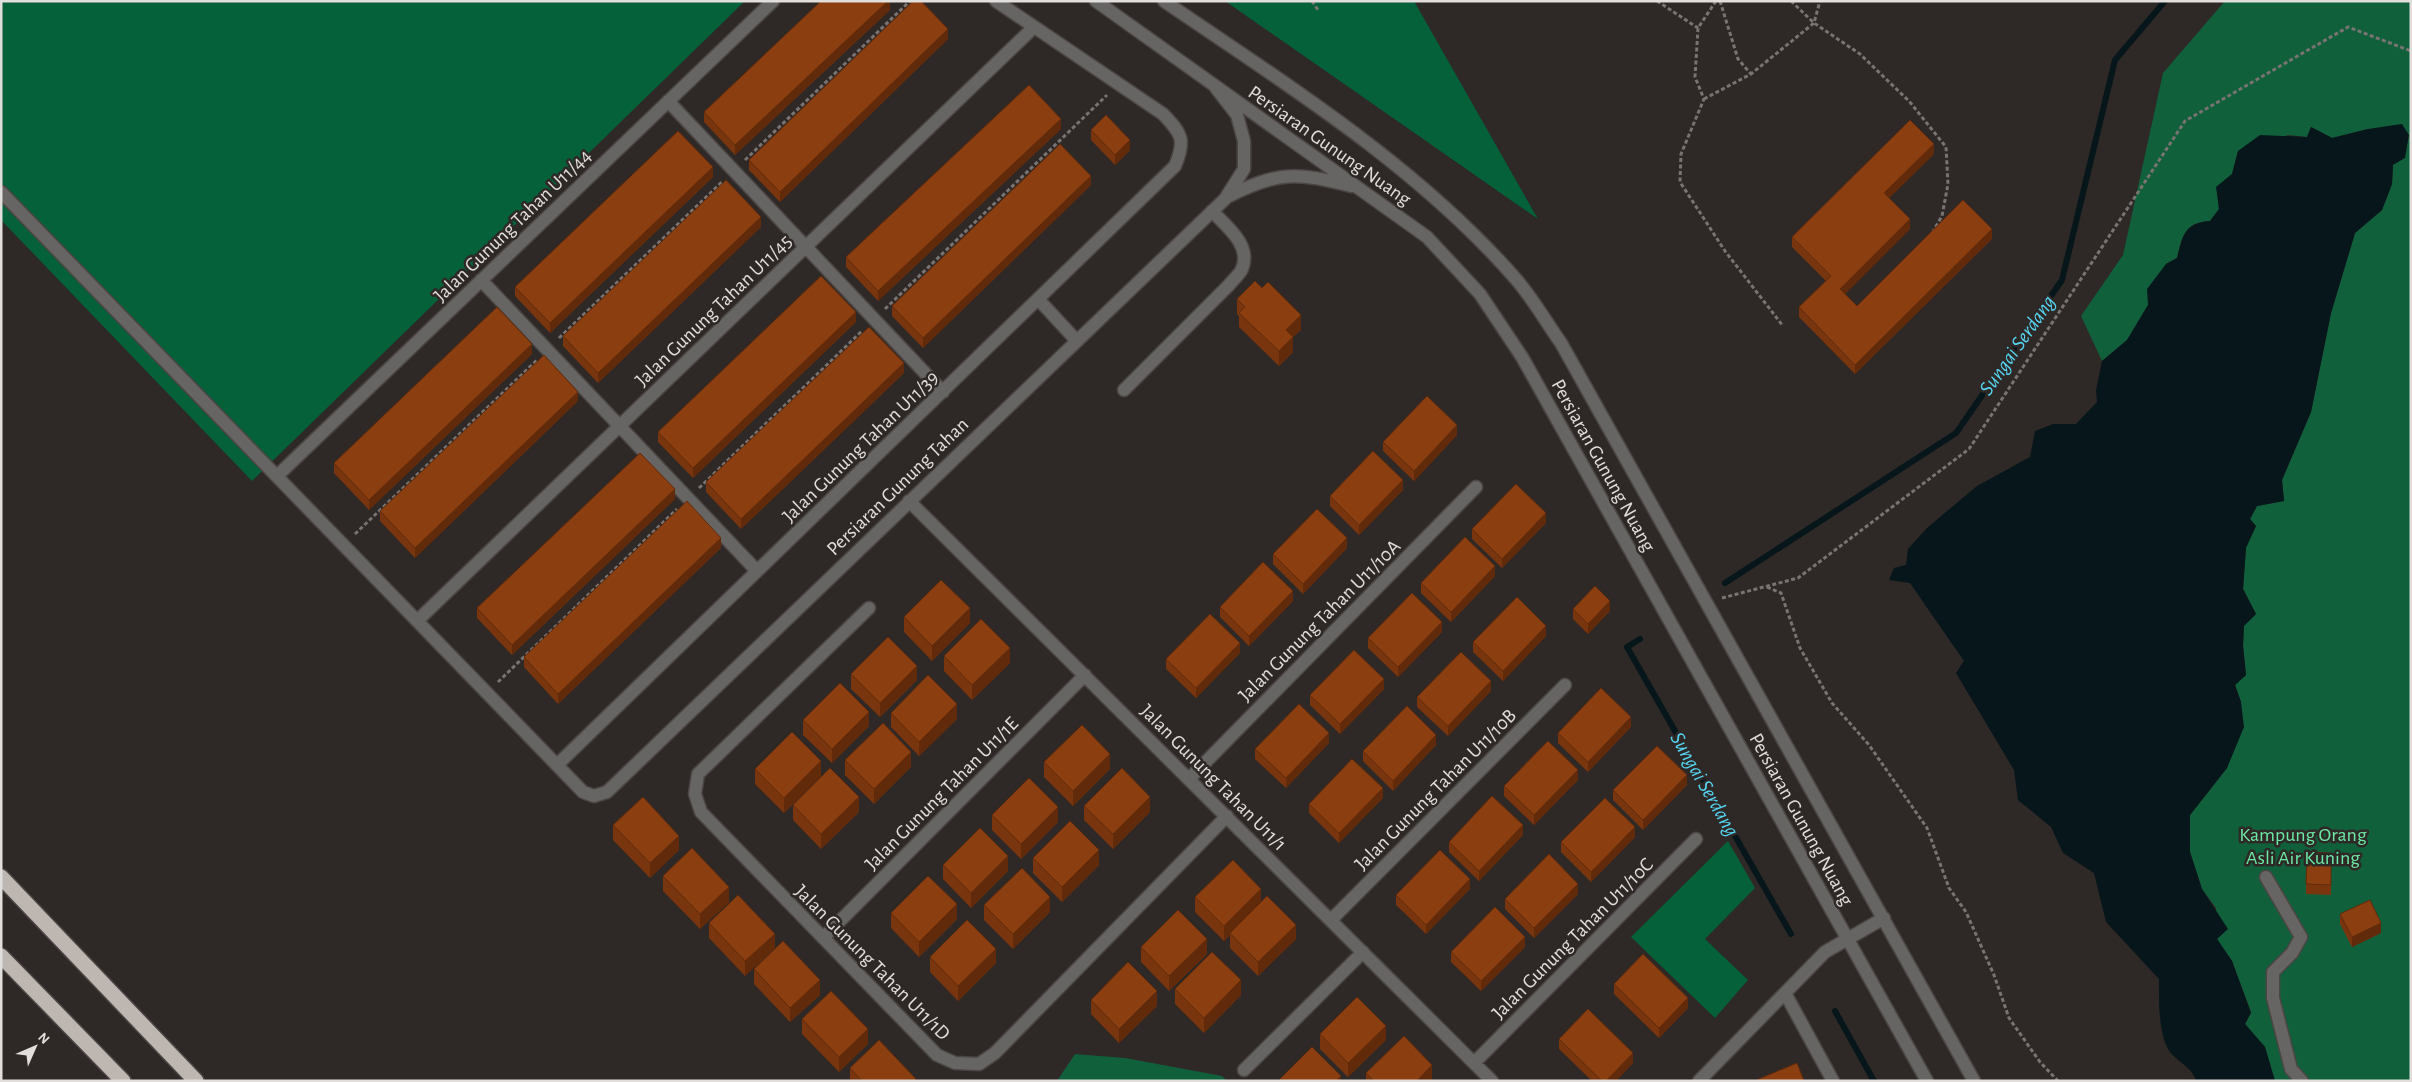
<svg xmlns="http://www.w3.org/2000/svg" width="2412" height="1082" font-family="'Alegreya Sans',sans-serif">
	<rect width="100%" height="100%" fill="#2e2826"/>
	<path fill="#04613a" d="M1,1H745L252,481L1,220Z
		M1225,1H1414L1538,219Z
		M1728,841L1755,888L1705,939L1748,980L1715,1018L1631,937Z"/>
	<path fill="#11603c" d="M2225,1H2411V1081H2275L2265,1047L2245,1024L2251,1012L2232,961L2217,939L2216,908L2202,889L2190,852V815L2227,768L2241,702L2235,685L2246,675L2243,646L2244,625L2256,614L2243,589L2246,547L2256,526L2250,519L2257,506L2284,501L2282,480L2311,412L2331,313L2355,233L2382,210L2392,184L2393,165L2368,129L2332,138L2311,127L2307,137L2288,135L2238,151L2232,174L2217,187L2219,209L2210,221C2184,222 2182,237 2177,258L2166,264L2148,305L2127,340L2102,361L2081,316L2123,255L2163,73Z
		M1075,1054L1125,1058L1222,1076L1227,1081H1057Z"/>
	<path fill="#06161a" d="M2402,124L2409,135L2405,158L2393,165L2392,184L2382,210L2355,233L2331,313L2311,412L2282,480L2284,501L2257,506L2250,519L2256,526L2246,548L2243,589L2256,614L2244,626L2243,646L2246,675L2235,685L2241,702L2244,727L2227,768L2190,815V852L2202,889L2228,929L2217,939L2232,961L2251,1013L2245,1024L2265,1047L2275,1081H2196C2192,1066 2175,1061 2168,1049C2158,1030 2159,1000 2159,979L2106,922L2094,873L2063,853L2051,827L2018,800L2014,770L1956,673L1964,661L1910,583L1889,580L1894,568L1906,565L1908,549L1927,528L1977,486L2030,457L2035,431L2053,424H2076L2097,402L2096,390L2102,361L2127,340L2148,305L2147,289L2166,264L2177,258C2183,236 2184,223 2210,221L2219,209L2216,187L2232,174L2238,151L2260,135L2307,137L2311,127L2332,138L2368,129Z"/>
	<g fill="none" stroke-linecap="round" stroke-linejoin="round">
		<path stroke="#06161a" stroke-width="6" d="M1725,583L1956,433L2062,280L2115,60L2165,1
			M1640,639L1627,647L1791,934
			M1835,1011L1874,1081"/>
		<g stroke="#4b4543" stroke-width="15">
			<path id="minor" d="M1096,1L1427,237L1480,294L1522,357L1927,1081
				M1164,1C1287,85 1416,165 1515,278C1532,297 1546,322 1561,343L1974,1081
				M668,101L943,392
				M1,192L583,792L594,796L607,792L1225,199L1244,169V141L1237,115L1216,88
				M1227,197C1278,171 1296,172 1351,186
				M481,280L757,571
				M1038,299L1076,340
				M1124,390L1229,285C1233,280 1240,274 1242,269C1252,245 1226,226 1212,211
				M277,476L773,1
				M909,501L1492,1081
				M869,608L698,774L695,794L701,812L937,1055L955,1063L979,1064L995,1053L1227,816
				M417,621L1034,27
				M557,765L1175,166C1186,140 1182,134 1163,114L996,1
				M1189,779L1476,487
				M2266,877L2301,937L2292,953L2273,972V998L2291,1069L2302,1081
				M1331,920L1565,685
				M823,938L1085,675
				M1785,993L1833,1081
				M1474,1063L1696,839
				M1244,1070L1363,952
				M1699,1081L1825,952L1884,918"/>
		</g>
		<g stroke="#4b4543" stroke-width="18">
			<path id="highway" d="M1,877L196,1081
				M1,956L123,1081"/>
		</g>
		<path stroke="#797472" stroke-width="3" stroke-dasharray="4 2.5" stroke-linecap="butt" d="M1312,1L1318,10
			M1657,1L1698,28
			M1716,1L1698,28L1695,77L1704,99L1681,154L1680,182L1725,251L1783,326
			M1720,1L1738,59L1751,74
			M1791,1L1814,23L1860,54L1909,101L1946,147L1948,184L1942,216L1932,233
			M1704,99L1751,74L1814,23L1820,1
			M745,160L910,1
			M885,309L1107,95
			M559,338L722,182
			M699,488L862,331
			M355,534L537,360
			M1767,587L1781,593L1800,648L1832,703L1869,745L1927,828L1949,888L1966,912L1994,975L2009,1018L2040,1062L2058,1081
			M1722,598L1798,578L1969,449L2185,121L2348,27L2411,51
			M498,682L677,509"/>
		<use href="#minor" stroke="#676563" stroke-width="12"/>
		<use href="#highway" stroke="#bdb6b1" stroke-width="15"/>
	</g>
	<path fill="#78350e" d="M890,1V10L735,155L704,122V112Z
		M948,39L780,202L749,170V160Z
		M1061,129L878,301L846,267V257Z
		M1091,130L1130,150L1115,165L1091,140Z
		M1934,154L1889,198L1910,229L1845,294L1857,306L1992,239L1855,374L1799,317V307L1826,281L1792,247V237Z
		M713,177L550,333L515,296V287Z
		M1091,185L923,348L892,316V306Z
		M761,227L598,383L563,346V336Z
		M1237,299L1301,330L1293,337V352L1279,366L1239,327V316L1237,314Z
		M856,322L693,478L658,442V432Z
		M532,354L369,510L334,473V463Z
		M904,373L741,529L706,492V482Z
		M578,401L415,558L380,521V511Z
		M1457,435L1414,481L1383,451V442Z
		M1403,490L1359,535L1330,506V496Z
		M675,499L512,655L477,618V608Z
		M1546,523L1502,568L1472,539V529Z
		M721,548L558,704L524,667V657Z
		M1347,548L1303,594L1273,564V554Z
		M1495,576L1451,622L1421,593V583Z
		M1293,601L1249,646L1220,617V607Z
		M1573,609L1610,611L1588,634L1573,619Z
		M904,617L970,623L932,661L904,632Z
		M1442,632L1398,677L1368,648V638Z
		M1546,636L1503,681L1473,652V642Z
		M1240,653L1196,698L1166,669V659Z
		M944,656L1010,663L972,700L944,671Z
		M851,674L917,680L880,717L851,689Z
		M1384,689L1340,734L1310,705V695Z
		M1491,691L1448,736L1417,707V697Z
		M891,713L957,719L919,756L891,727Z
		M803,720L869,726L832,763L803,735Z
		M1631,727L1588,772L1558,743V733Z
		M1329,743L1286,788L1255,759V749Z
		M1436,745L1393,791L1363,761V751Z
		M845,760L911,767L874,804L845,775Z
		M1044,762L1110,769L1073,806L1044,777Z
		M755,769L821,776L784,813L755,784Z
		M1578,780L1534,825L1504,796V786Z
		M1687,785L1643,830L1613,800V790Z
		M1383,798L1339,843L1309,813V804Z
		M793,805L859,812L821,849L793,820Z
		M1084,806L1150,812L1113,849L1084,820Z
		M992,815L1058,822L1021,859L992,830Z
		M613,825L679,850L650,878L613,840Z
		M1523,835L1479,881L1449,852V842Z
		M1635,837L1591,882L1561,852V842Z
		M2331,853V895L2306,894V884Z
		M1033,858L1099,865L1062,902L1033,873Z
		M943,865L1008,871L971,908L943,879Z
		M663,876L729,902L700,929L663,891Z
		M1470,889L1426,934L1396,905V895Z
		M1578,894L1534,938L1505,909V899Z
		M1195,897L1261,902L1296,939L1258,976L1230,948V935L1224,941L1195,912Z
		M984,905L1050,912L1013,949L984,920Z
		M891,913L957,919L919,957L891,928Z
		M2340,914L2381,933L2352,947L2340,924Z
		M709,923L775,948L745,976L709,938Z
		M1141,947L1207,954L1169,991L1141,962Z
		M1525,947L1481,991L1451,962V952Z
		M930,957L996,963L958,1001L930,972Z
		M754,969L820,995L790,1022L754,984Z
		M1614,984L1688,1008L1659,1038L1614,994Z
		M1175,989L1241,995L1204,1033L1175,1004Z
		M1091,1000L1157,1006L1119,1043L1091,1014Z
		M802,1019L868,1044L839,1072L802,1034Z
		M1320,1034L1386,1040L1348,1077L1320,1049Z
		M1559,1039L1633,1063L1616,1081H1592L1559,1049Z
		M850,1068L916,1081H850Z
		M1366,1073L1432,1080L1431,1081H1366Z"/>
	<path fill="#612b0b" d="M888,1H890V10L735,155V145Z
		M948,29V39L780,202V192Z
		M1061,119V129L878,301V291Z
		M1130,140V150L1115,165V155Z
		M1934,144V154L1884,203V193Z
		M713,167V177L550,333V323Z
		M1091,176V185L923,348V338Z
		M761,217V227L598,383V373Z
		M1910,219V229L1840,299V289Z
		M1992,229V239L1855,374V365Z
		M856,312V322L693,478V468Z
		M1301,315V330L1293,337V352L1279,366V351L1286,330Z
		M532,344V354L369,510V500Z
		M904,363V373L741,529V519Z
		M578,392V401L415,558V548Z
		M1457,425V435L1414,481V471Z
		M1403,480V490L1359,535V525Z
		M675,489V499L512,655V645Z
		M1546,513V523L1502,568V559Z
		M721,538V548L558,704V694Z
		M1347,538V548L1303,594V584Z
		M1495,566V576L1451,622V612Z
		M1293,591V601L1249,646V636Z
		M1610,601V611L1588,634V624Z
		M970,608V623L932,661V646Z
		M1442,622V632L1398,677V667Z
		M1546,626V636L1503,681V671Z
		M1240,643V653L1196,698V688Z
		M1010,648V663L972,700V685Z
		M917,666V680L880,717V703Z
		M1384,679V689L1340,734V724Z
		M1491,681V691L1448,736V726Z
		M957,704V719L919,756V742Z
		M869,712V726L832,763V749Z
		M1631,717V727L1588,772V762Z
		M1329,733V743L1286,788V778Z
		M1436,735V745L1393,791V781Z
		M911,752V767L874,804V789Z
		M1110,754V769L1073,806V791Z
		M821,761V776L784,813V798Z
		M1578,770V780L1534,825V815Z
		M1687,775V785L1643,830V820Z
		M1383,788V798L1339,843V833Z
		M859,797V812L821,849V834Z
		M1150,797V812L1113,849V834Z
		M1058,807V822L1021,859V844Z
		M1523,825V835L1479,881V871Z
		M1635,827V837L1591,882V872Z
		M679,836V850L650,878V863Z
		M1099,850V865L1062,902V887Z
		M1008,856V871L971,908V893Z
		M1470,879V889L1426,934V925Z
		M1578,884V894L1534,938V928Z
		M729,887V902L700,929V914Z
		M1261,889V904L1230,933V935L1224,941V926Z
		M1050,897V912L1013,949V934Z
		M957,904V919L919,957V942Z
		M2381,923V933L2352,947V937Z
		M1296,925V939L1258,976V962Z
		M775,934V948L745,976V961Z
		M1525,937V947L1481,991V981Z
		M1207,939V954L1169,991V976Z
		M996,949V963L958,1001V986Z
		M820,980V995L790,1022V1008Z
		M1241,980V995L1204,1033V1018Z
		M1157,991V1006L1119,1043V1029Z
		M1688,998V1008L1659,1038V1028Z
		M1386,1026V1040L1348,1077V1063Z
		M868,1029V1044L839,1072V1057Z
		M1633,1053V1063L1616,1081H1606Z
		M1432,1065V1080L1431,1081H1417Z
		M1341,1076V1081H1336Z"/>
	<path fill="#8b3e10" stroke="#612b0b" d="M821,1H888L735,145L704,112Z
		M913,1H921L948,29L780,192L749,160Z
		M1029,85L1061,119L878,291L846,257Z
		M1106,115L1130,140L1115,155L1091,130Z
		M1910,120L1934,144L1884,193L1910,219L1840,289L1857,306L1963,200L1992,229L1855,365L1799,307L1831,276L1792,237Z
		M678,131L713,167L550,323L515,287Z
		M1060,144L1091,176L923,338L892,306Z
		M726,180L761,217L598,373L563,336Z
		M821,276L856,312L693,468L658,432Z
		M1255,281L1262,288L1268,282L1301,315L1286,330L1293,337L1279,351L1239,313L1245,307L1237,299Z
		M497,307L532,344L369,500L334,463Z
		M869,327L904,363L741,519L706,482Z
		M544,355L578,392L415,548L380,511Z
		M1427,396L1457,425L1414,471L1383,442Z
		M1373,451L1403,480L1359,525L1330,496Z
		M640,453L675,489L512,645L477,608Z
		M1516,484L1546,513L1502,559L1472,529Z
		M687,501L721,538L558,694L524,657Z
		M1317,509L1347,538L1303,584L1273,554Z
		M1465,537L1495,566L1451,612L1421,583Z
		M1263,562L1293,591L1249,636L1220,607Z
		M941,580L970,608L932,646L904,617Z
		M1595,586L1610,601L1588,624L1573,609Z
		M1412,593L1442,622L1398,667L1368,638Z
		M1517,597L1546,626L1503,671L1473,642Z
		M1210,614L1240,643L1196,688L1166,659Z
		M981,619L1010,648L972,685L944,656Z
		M888,637L917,666L880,703L851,674Z
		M1354,650L1384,679L1340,724L1310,695Z
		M1461,652L1491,681L1448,726L1417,697Z
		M928,675L957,704L919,742L891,713Z
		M840,683L869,712L832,749L803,720Z
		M1601,688L1631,717L1588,762L1558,733Z
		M1299,704L1329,733L1286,778L1255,749Z
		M1407,706L1436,735L1393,781L1363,751Z
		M883,723L911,752L874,789L845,760Z
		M1082,725L1110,754L1073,791L1044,762Z
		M792,732L821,761L784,798L755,769Z
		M1548,741L1578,770L1534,815L1504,786Z
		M1657,746L1687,775L1643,820L1613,790Z
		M1352,759L1383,788L1339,833L1309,804Z
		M830,768L859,797L821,834L793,805Z
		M1122,768L1150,797L1113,834L1084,806Z
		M1029,778L1058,807L1021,844L992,815Z
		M1492,796L1523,825L1479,871L1449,842Z
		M643,797L679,836L650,863L613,825Z
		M1605,798L1635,827L1591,872L1561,842Z
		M1070,821L1099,850L1062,887L1033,858Z
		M980,828L1008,856L971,893L943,865Z
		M692,848L729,887L700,914L663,876Z
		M1440,850L1470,879L1426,925L1396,895Z
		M2307,852L2331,853V885L2306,884Z
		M1549,854L1578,884L1534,928L1505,899Z
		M1233,860L1261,889L1224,926L1195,897Z
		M1022,868L1050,897L1013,934L984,905Z
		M928,876L957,904L919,942L891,913Z
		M738,895L775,934L745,961L709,923Z
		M1267,896L1296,925L1258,962L1230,933Z
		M2370,900L2381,923L2352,937L2340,914Z
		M1495,907L1525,937L1481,981L1451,952Z
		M1178,910L1207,939L1169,976L1141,947Z
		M967,920L996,949L958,986L930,957Z
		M783,941L820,980L790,1008L754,969Z
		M1212,952L1241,980L1204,1018L1175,989Z
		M1643,954L1688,998L1659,1028L1614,984Z
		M1128,962L1157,991L1119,1029L1091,1000Z
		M831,991L868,1029L839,1057L802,1019Z
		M1357,997L1386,1026L1348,1063L1320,1034Z
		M1588,1009L1633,1053L1606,1081H1602L1559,1039Z
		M1404,1036L1432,1065L1417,1081H1374L1366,1073Z
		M879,1040L916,1079L914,1081H862L850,1068Z
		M1312,1047L1341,1076L1336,1081H1278Z
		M1797,1063L1804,1081H1754Z"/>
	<g text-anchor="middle" stroke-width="5" stroke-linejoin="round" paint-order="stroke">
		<g font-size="20" fill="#e2dedc" stroke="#2e2826">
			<text transform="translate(1330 145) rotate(35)" y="7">Persiaran Gunung Nuang</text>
			<text transform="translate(512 225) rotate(-44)" y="7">Jalan Gunung Tahan U11/44</text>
			<text transform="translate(713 310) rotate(-44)" y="7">Jalan Gunung Tahan U11/45</text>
			<text transform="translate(860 446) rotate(-44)" y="7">Jalan Gunung Tahan U11/39</text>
			<text transform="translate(1604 465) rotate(61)" y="7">Persiaran Gunung Nuang</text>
			<text transform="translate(897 486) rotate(-44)" y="7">Persiaran Gunung Tahan</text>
			<text transform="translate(1319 620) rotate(-45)" y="7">Jalan Gunung Tahan U11/10A</text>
			<text transform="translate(1214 777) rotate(45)" y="7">Jalan Gunung Tahan U11/1</text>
			<text transform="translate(1435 789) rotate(-45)" y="7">Jalan Gunung Tahan U11/10B</text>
			<text transform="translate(941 793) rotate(-45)" y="7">Jalan Gunung Tahan U11/1E</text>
			<text transform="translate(1802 819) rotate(61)" y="7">Persiaran Gunung Nuang</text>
			<text transform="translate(1572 938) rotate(-45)" y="7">Jalan Gunung Tahan U11/10C</text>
			<text transform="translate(873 962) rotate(45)" y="7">Jalan Gunung Tahan U11/1D</text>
		</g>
		<g font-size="20" fill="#6be9a6" stroke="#2e2826">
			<text x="2303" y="841">Kampung Orang<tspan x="2303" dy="23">Asli Air Kuning</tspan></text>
		</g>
		<g font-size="21" font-style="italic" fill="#55d6f3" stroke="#2e2826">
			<text transform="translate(2017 345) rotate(-55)" y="7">Sungai Serdang</text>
			<text transform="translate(1705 784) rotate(60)" y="7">Sungai Serdang</text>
		</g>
	</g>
	<rect width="2412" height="1082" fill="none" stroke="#e2dedc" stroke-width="5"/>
	<g transform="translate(35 1047) rotate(45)" stroke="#2e2826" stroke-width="4" paint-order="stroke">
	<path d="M0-4L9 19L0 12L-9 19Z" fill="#e2dedc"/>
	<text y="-8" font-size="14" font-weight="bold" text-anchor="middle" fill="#e2dedc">N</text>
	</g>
</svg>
